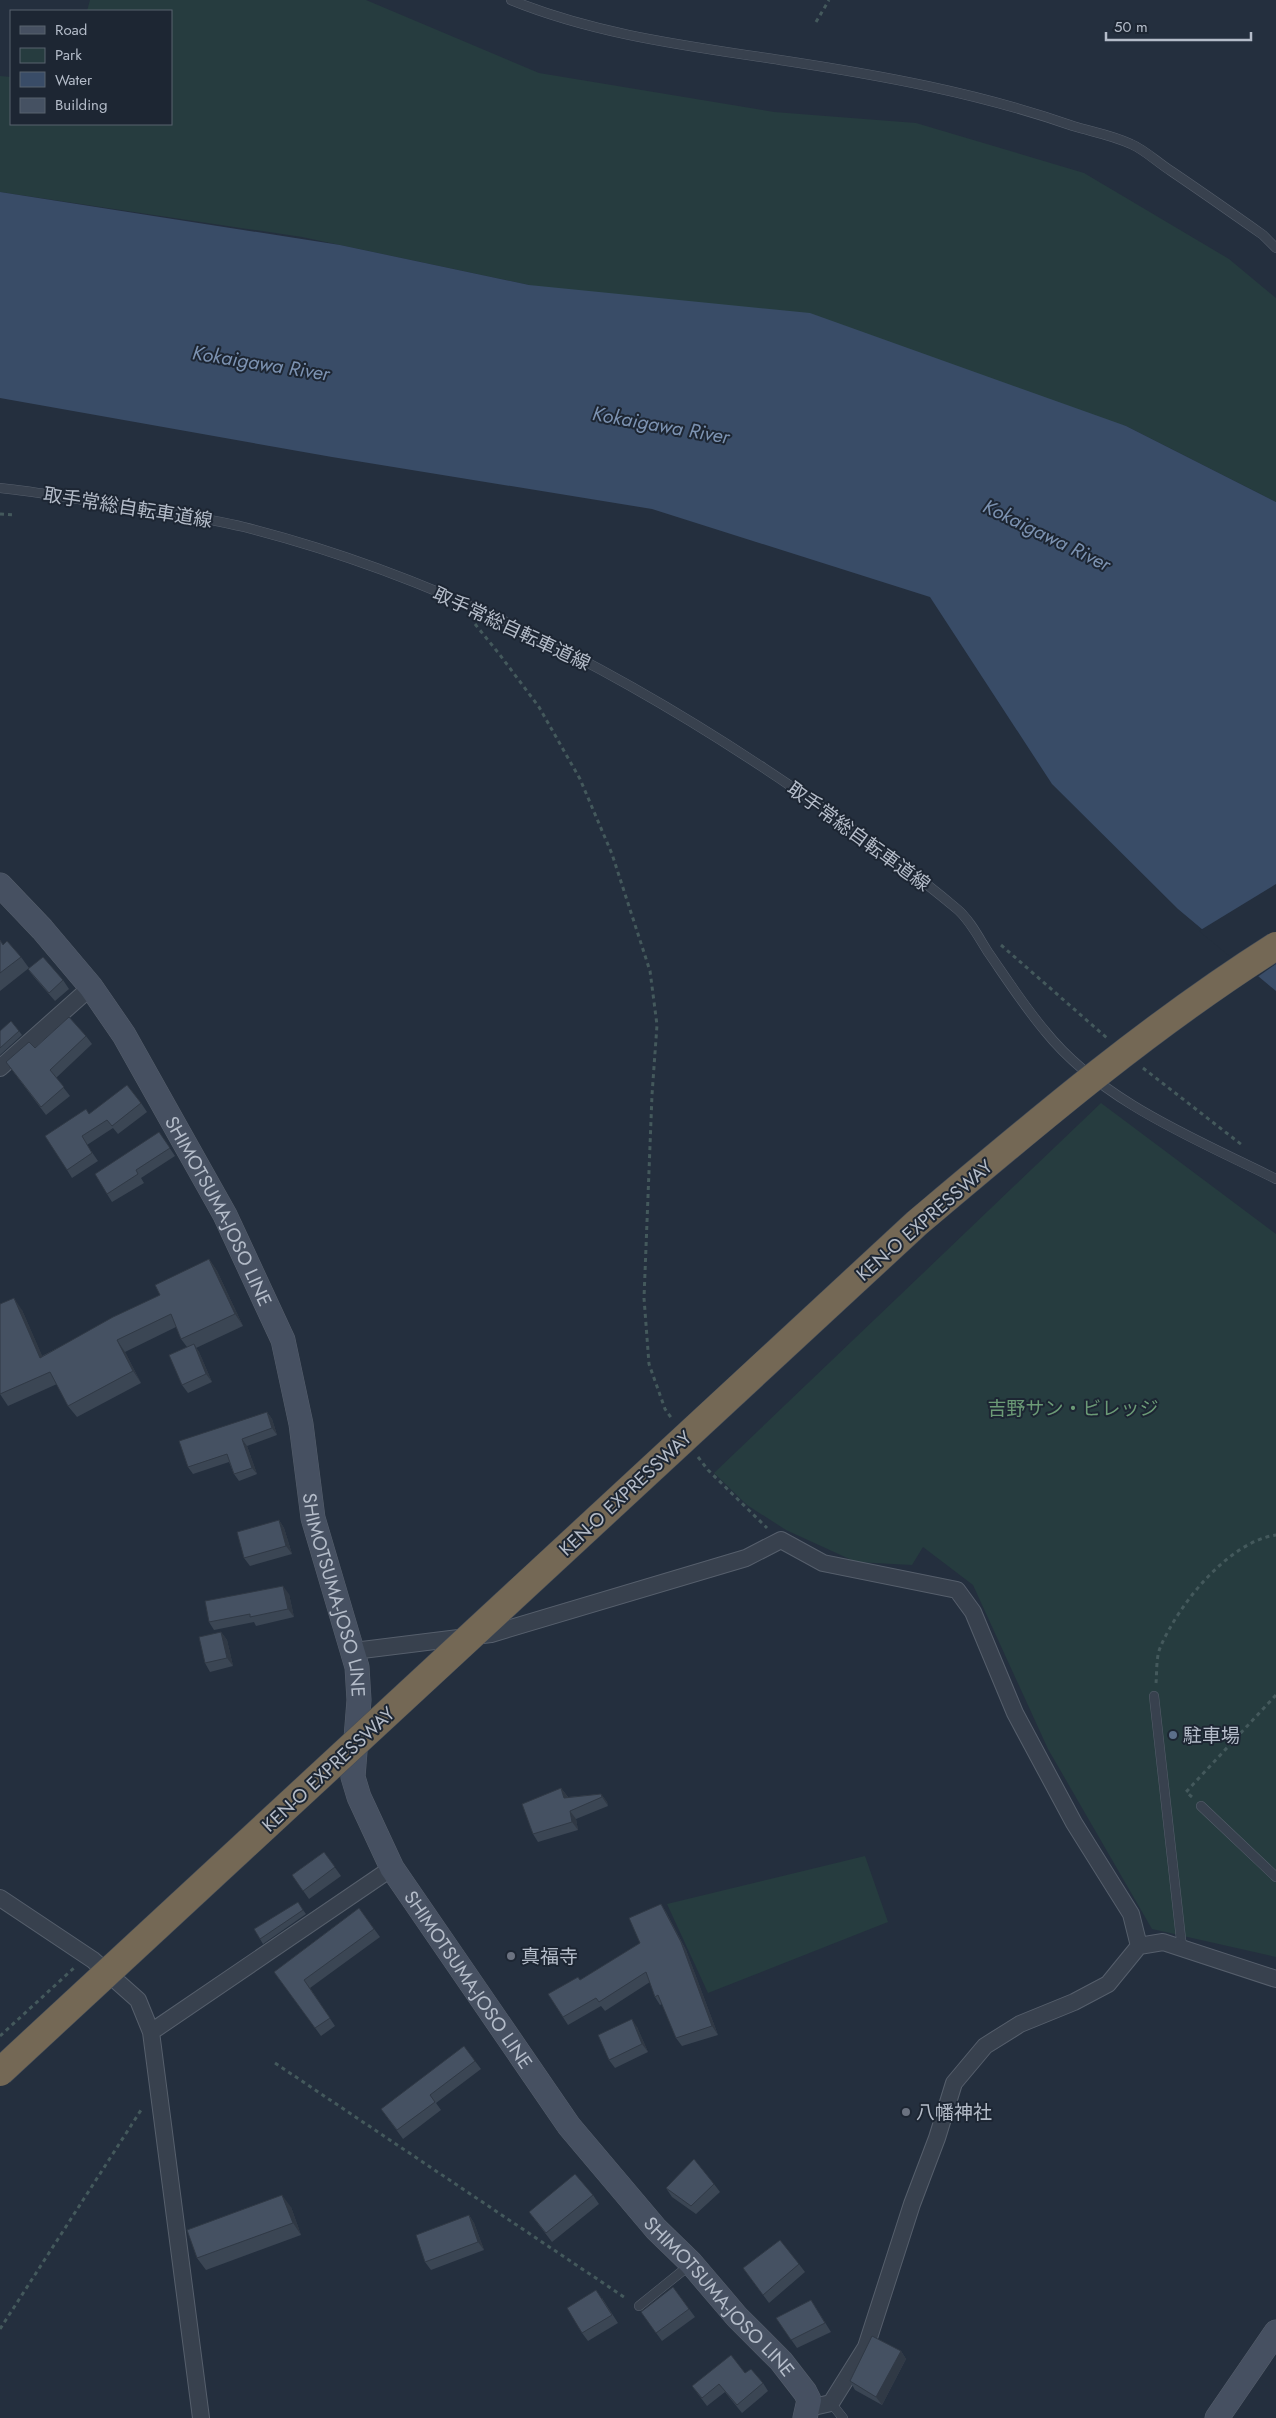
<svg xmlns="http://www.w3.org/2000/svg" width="1276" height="2418" font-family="Jost,'Noto Sans JP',sans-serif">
	<rect width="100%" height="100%" fill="#242f3e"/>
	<path fill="#263c3f" d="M90,0H366L539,73L774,112L916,123L1084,173L1229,259L1276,298V502L1126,426L529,285L302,237L0,192V76L11,77V124H171V11H87Z
		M1101,1103L1276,1234V1957L1152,1929L1048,1749L973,1585L923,1547L912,1565L856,1562L786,1530L747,1505L714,1473Z
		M865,1856L888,1922L708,1993L667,1904Z"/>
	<path fill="#394c67" d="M0,192L340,245L529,285L810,313L1126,426L1276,502V991L1178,909L1052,784L930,597L652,509L332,457L0,398Z"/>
	<path fill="#242f3e" d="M1276,884V964L1256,978L1199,931Z"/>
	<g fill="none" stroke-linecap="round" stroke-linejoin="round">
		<g stroke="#565f6c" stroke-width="10">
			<path id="lane" d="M511,0C597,35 689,46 780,60C879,75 979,93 1073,126C1093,132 1112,135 1131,144C1145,150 1157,162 1171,171C1202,192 1232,213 1263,235L1276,248
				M0,488C40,492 79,500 118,505C160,512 203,517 244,527C443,577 627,674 795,789C851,827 906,866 957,909C970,920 979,938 988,952C1006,978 1024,1006 1045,1031C1102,1102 1196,1139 1276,1179
				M1154,1696L1182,1948
				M1201,1806L1276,1877
				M639,2306L691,2264
				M831,2403L843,2418"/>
		</g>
		<g stroke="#565f6c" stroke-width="18">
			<path id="street" d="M0,1068L91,987
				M354,1651L491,1634L746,1558L781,1540L823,1563L957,1590L973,1612L1015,1713L1074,1823L1131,1914L1139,1946
				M0,1898L93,1960L138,2000L151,2032L201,2418
				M151,2032L392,1868
				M809,2408L831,2403L866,2347L912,2204L937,2138L954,2083L985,2046L1020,2024L1074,2002L1108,1984L1139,1946L1163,1942L1276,1979"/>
		</g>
		<g stroke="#565f6c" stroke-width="25">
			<g id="secondary">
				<path id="s1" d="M0,885L42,929L91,987L124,1035L225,1215L283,1340L301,1424L313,1518L357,1667L359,1700L353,1777L359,1797L392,1868L569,2126L656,2229L691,2263L737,2317L781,2361L805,2392L809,2400L805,2418"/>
				<path d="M1217,2418L1276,2332"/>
			</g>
		</g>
		<path stroke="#44595c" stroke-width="3" stroke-dasharray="4 4" stroke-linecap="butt" d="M816,22L829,0
			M0,514L15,515
			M475,624L500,655L539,707L580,779L612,854L650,971L657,1025L652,1095L644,1298L649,1364L665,1409L672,1419
			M1001,945L1107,1038
			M1143,1068L1242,1145
			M698,1457L708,1470L767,1528
			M1156,1683C1157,1672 1156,1658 1160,1648C1178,1605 1228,1542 1276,1535
			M1192,1797L1186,1792L1276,1695
			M0,2036L75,1967
			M275,2063L627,2299
			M0,2329L143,2107"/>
		<use href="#lane" stroke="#38414e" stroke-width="9"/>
		<use href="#street" stroke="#38414e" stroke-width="16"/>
		<use href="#secondary" stroke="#465061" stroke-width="24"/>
		<g stroke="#434c59" stroke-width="29" stroke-linecap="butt">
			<path id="highway-bridge" d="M0,2072L917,1223C1032,1126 1148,1027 1276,946"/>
		</g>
		<use href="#highway-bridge" stroke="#746855" stroke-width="28"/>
	</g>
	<path fill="#3b4654" d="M0,940L3,945L21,957L29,968L0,991Z
		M28,969L63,980L69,989L55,1001L34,977Z
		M0,1031H19L22,1035L0,1055Z
		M86,1036L92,1044L56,1078L70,1096L46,1115L6,1062L35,1048Z
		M141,1103L147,1112L118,1134L113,1128L87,1145L98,1161L72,1178L67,1170L89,1114Z
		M159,1132L175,1156L141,1178L144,1183L112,1202L107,1194Z
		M209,1259L217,1271L243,1326L196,1348L199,1352L212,1382L188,1393L182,1385L187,1347L181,1339L176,1327L125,1352L141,1383L77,1417L68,1406L57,1384L8,1406L0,1394L22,1310L42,1356L160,1295Z
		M267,1412L272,1419L277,1435L247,1446L257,1474L239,1481L234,1474L229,1462L193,1474L188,1467Z
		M279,1520L284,1528L292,1554L250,1566L244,1558Z
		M289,1594L294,1617L256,1626L254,1622L214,1630L209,1622Z
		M221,1632L227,1640L233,1666L210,1672L205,1663Z
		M561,1788L568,1797L601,1794L607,1802L608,1806L576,1819L578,1830L538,1842L533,1834Z
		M324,1852L341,1876L309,1899L292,1875Z
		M298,1903L306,1914L263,1944L254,1929Z
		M661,1904L666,1912L686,1950L718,2035L682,2046L676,2038L662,2004L660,2005L655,1997L650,1982L605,2011L601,2006L568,2025L548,1994L580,1980L640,1943Z
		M359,1908L380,1937L310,1988L335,2026L321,2036L274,1972Z
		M637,2027L648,2052L615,2068L609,2060Z
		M475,2061L481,2069L436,2103L441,2110L403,2139L381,2109Z
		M714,2184L720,2192L696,2214L672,2197L666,2188Z
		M593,2195L599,2204L552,2242L529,2212Z
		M291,2207L301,2235L206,2270L197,2258Z
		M469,2215L474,2223L484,2250L431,2270L425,2262Z
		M799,2264L805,2272L769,2303L743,2268Z
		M673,2287L695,2317L662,2341L641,2312Z
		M602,2298L618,2323L588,2341L582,2333Z
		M811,2300L831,2332L797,2348L776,2318Z
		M901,2351L906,2359L882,2405L855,2390L850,2381Z
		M745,2373L763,2383L768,2391L742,2413L725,2392L707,2406L692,2386Z"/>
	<path fill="#303945" d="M209,1259L217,1271L243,1326L235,1314Z
		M14,1298L22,1310L48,1369L40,1358Z
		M117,1340L125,1352L141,1383L133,1371Z
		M194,1344L199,1352L212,1382L206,1374Z
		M267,1412L272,1419L277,1435L272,1428Z
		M242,1439L247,1446L257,1474L252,1468Z
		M279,1520L284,1528L292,1554L286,1546Z
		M283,1586L289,1594L294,1617L288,1609Z
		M221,1632L227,1640L233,1666L227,1658Z
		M561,1788L567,1796L570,1806L564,1798Z
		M601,1794L607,1802L608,1806L602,1797Z
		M570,1811L576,1819L578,1830L572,1822Z
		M661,1904L666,1912L686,1950L718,2035L712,2026Z
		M632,2019L637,2027L648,2052L642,2044Z
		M282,2195L291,2207L301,2235L293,2223Z
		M469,2215L474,2223L484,2250L478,2242Z
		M901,2351L906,2359L882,2405L876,2397Z"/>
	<path fill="#455162" stroke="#303945" d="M0,940L3,945L7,941L21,957L0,973Z
		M43,957L63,980L49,993L28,969Z
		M69,1017L86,1036L50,1070L64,1087L41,1107L6,1062L29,1042L35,1048Z
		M11,1021L19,1031L0,1048V1031Z
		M127,1085L141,1103L112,1126L107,1120L82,1136L92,1153L67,1170L45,1136L86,1109L89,1114Z
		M159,1132L170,1148L136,1170L138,1174L107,1194L95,1174Z
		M209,1259L235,1314L181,1339L171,1314L117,1340L133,1371L68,1406L50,1372L0,1394V1304L14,1298L40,1358L113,1317L160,1295L155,1285Z
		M194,1344L206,1374L182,1385L169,1355Z
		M267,1412L272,1428L242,1439L252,1468L234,1474L227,1454L188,1467L179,1441Z
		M279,1520L286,1546L244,1558L237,1532Z
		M283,1586L288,1609L250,1617V1614L209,1622L205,1601Z
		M221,1632L227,1658L205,1663L199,1637Z
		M561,1788L564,1798L601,1794L602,1797L570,1811L572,1822L533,1834L522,1804Z
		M324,1852L335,1867L303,1891L292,1875Z
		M298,1902L303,1910L260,1939L254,1929Z
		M661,1904L681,1942L712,2026L676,2038L658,1995L655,1997L646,1972L599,2002L596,1998L563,2017L548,1994L578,1977L580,1980L640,1943L629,1918Z
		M359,1908L374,1929L304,1980L330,2018L315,2028L274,1972Z
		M632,2019L642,2044L609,2060L598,2035Z
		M464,2046L475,2061L430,2095L435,2102L397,2130L381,2109Z
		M694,2159L714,2184L691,2206L666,2188Z
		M575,2174L593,2195L546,2233L529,2212Z
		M282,2195L293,2223L197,2258L187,2230Z
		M469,2215L478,2242L425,2262L416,2235Z
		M780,2240L799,2264L763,2295L743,2268Z
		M673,2287L689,2309L656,2333L641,2312Z
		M596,2290L612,2315L582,2333L567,2308Z
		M811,2300L825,2323L791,2340L776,2318Z
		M872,2336L901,2351L876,2397L850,2381Z
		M731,2355L745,2373L751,2369L763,2383L737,2405L719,2384L702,2398L692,2386Z"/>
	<circle fill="#5c6f8a" stroke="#1d2633" stroke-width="2" cx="1173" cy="1735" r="5"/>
	<g fill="#6b7280" stroke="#1d2633" stroke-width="2">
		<circle cx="511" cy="1956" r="5"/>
		<circle cx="906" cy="2112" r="5"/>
	</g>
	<g text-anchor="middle" stroke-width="4" stroke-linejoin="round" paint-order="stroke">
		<g font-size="19" fill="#b4bcc9" stroke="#1d2633">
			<text transform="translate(128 507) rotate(9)" y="7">取手常総自転車道線</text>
			<text transform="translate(512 628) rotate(25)" y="7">取手常総自転車道線</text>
			<text transform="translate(859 836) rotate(36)" y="7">取手常総自転車道線</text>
			<text dy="7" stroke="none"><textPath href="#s1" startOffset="395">SHIMOTSUMA-JOSO LINE</textPath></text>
			<text transform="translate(924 1220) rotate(-41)" y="7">KEN-O EXPRESSWAY</text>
			<text transform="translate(625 1493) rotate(-43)" y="7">KEN-O EXPRESSWAY</text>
			<text dy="7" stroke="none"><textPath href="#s1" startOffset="800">SHIMOTSUMA-JOSO LINE</textPath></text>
			<text transform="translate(328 1769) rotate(-43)" y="7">KEN-O EXPRESSWAY</text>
			<text dy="7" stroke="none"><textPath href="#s1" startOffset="1220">SHIMOTSUMA-JOSO LINE</textPath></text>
			<text dy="7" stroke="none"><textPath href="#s1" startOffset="1625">SHIMOTSUMA-JOSO LINE</textPath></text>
		</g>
		<g font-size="19" fill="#6b9a76" stroke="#1d2633">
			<text x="1073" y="1415">吉野サン・ビレッジ</text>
		</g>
		<g font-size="19" fill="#b4bcc9" stroke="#1d2633" text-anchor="start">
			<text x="1183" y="1742">駐車場</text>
			<text x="521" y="1963">真福寺</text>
			<text x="916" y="2119">八幡神社</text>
		</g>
		<g font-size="20" font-style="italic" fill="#7c92b1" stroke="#1d2633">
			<text transform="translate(261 363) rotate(9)" y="7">Kokaigawa River</text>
			<text transform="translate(661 425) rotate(10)" y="7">Kokaigawa River</text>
			<text transform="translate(1047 535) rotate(26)" y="7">Kokaigawa River</text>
		</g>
	</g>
	<rect x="10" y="10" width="162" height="115" fill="#1d2633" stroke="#59626f"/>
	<rect x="20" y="26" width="25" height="8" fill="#465061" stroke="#59626f"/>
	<text x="55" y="35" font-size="15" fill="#b4bcc9">Road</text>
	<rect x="20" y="48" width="25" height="15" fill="#263c3f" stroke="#59626f"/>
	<text x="55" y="60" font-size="15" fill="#b4bcc9">Park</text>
	<rect x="20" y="72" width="25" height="15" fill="#394c67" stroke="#59626f"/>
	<text x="55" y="85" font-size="15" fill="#b4bcc9">Water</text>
	<rect x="20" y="98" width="25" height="15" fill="#455162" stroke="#59626f"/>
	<text x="55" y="110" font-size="15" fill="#b4bcc9">Building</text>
	<path d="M1106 32v8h145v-8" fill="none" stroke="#b4bcc9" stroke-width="2.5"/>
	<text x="1114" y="32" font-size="15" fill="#b4bcc9" stroke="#1d2633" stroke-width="4" paint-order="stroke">50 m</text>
</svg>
